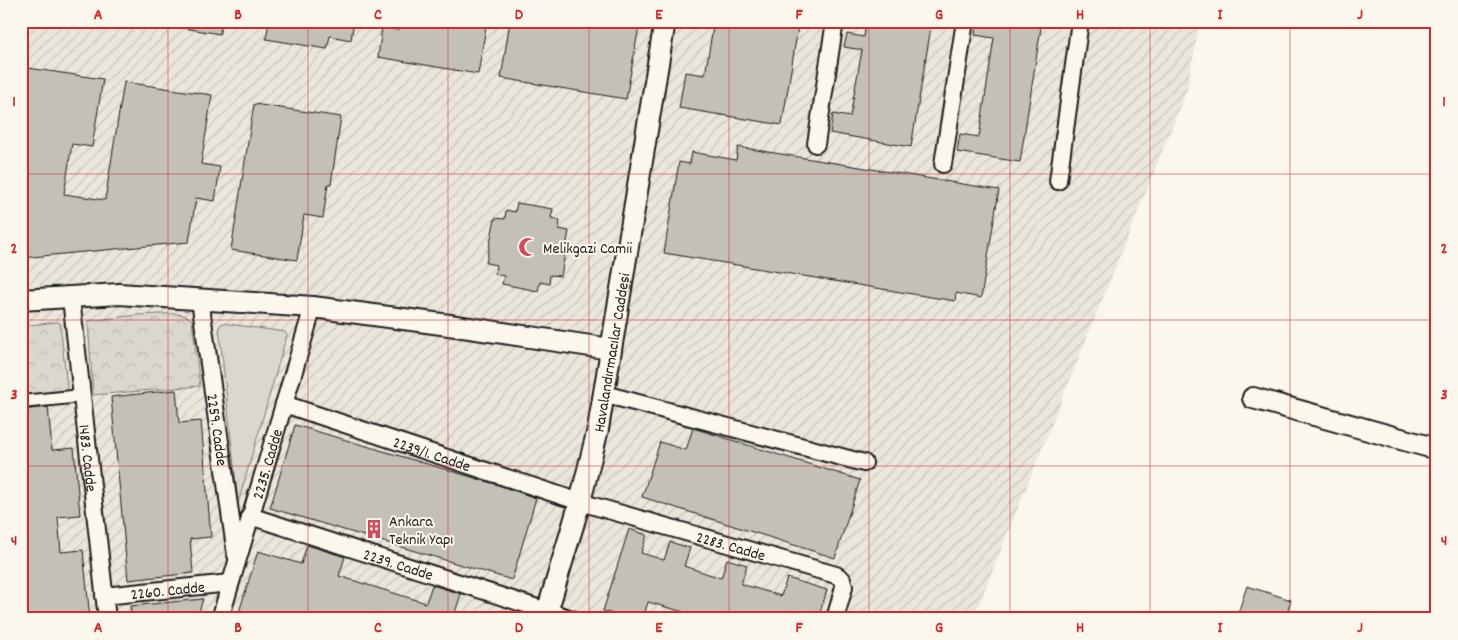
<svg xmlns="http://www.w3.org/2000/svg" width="1458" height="640" font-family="Dekko,sans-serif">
	<defs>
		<pattern id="industrial-furrows" width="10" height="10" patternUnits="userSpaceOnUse" patternTransform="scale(1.25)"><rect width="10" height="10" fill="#eae6dc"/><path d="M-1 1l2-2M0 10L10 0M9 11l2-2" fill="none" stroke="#c8c5bc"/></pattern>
		<pattern id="forest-crowns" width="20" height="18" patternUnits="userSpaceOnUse" patternTransform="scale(1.25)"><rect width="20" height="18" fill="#dad7ce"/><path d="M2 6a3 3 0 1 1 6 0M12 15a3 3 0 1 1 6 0" fill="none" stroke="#bab8b0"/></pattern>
	</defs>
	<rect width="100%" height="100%" fill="#fbf7ec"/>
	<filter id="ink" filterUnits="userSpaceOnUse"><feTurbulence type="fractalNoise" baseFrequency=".02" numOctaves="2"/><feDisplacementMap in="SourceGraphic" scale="10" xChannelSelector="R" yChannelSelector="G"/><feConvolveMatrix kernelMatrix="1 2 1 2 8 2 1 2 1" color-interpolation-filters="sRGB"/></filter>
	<g filter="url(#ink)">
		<path fill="url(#industrial-furrows)" d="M21,21H1200L1187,90L973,619H21Z"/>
		<path fill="#dad7ce" stroke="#7b7a75" d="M222,323L285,332L287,335L238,503L219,327Z"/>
		<path fill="url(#forest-crowns)" stroke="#7b7a75" d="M160,314C170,314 184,312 192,320L200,386L93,395L88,321L137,315Z
			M58,322L60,323L68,396L21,400V326Z"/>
		<path fill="#c3c0b8" stroke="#1c1c1c" d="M178,21H222L220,34L178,27Z
			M269,21H354L351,40L330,36L327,49L266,39Z
			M399,21H487L478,74L378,57L382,27L398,30Z
			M510,21H640L626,99L501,78Z
			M714,21H799L782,125L679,108L685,72L705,75Z
			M866,21H932L911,147L830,133L833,114L850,117L862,50L844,47L847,34L864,37Z
			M977,21H1042L1020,162L957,152L960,134L979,137L994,38L975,35Z
			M21,67L103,79L92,147L72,144L64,194L105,200L124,82L212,95L201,164L220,167L215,201L196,198L189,242L21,258Z
			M254,104L341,117L331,184H328L323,218L304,215L297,260L231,250Z
			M738,147L999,190L981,298L956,293L955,301L664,253L679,162L690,164L692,152L736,160Z
			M517,203L553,209L551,218L560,220L559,229L569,231L561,276L550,275L549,284L540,282L538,291L502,284L504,276L495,274L496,265L486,263L495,218L505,219L506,210L515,212Z
			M176,390L179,423L201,421L211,537L190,539L193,573L128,580L111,397Z
			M48,407L52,450L74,448L80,515L58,517L61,552L83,550L90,619H21V410Z
			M295,425L495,484L536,498L512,580L270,508Z
			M693,428L860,480L835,558L642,497L660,442L686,450Z
			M629,529L647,535L641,553L664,560L670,542L690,548L684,566L721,578L727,559L747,565L741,584L781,596L787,578L827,590L818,619H686L687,613L648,602L643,619H628L603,611Z
			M307,545L345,557L339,576L426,603L432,585L461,594L453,619H261L239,612L258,551L301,564Z
			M1247,586L1291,600L1285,619H1236Z
			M203,599L197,619H132L130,606Z"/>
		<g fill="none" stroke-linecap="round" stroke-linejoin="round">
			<g stroke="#1c1c1c" stroke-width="16">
				<path id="pedestrian" d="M21,402L82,396"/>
			</g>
			<g stroke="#1c1c1c" stroke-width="20">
				<g id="minor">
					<path d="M816,144L835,21"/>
					<path d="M943,164L965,21"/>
					<path d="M1058,181L1080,21"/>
					<path id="s1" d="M71,298L107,619"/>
					<path id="s2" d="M200,300L236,555"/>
					<path d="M604,394L864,463"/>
					<path id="s3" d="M284,404L580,502L836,575L842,579L844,587L835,619"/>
					<path id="s4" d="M250,516L572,619"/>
					<path id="s5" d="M104,596L230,583"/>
					<path id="s6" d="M220,619L313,307"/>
				</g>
			</g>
			<g stroke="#1c1c1c" stroke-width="24">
				<g id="tertiary">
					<path d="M21,300L119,294L313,307L449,325L611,349"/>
					<path d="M1253,398L1437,449"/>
					<path id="s7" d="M545,619L580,502L598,429L665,21"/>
				</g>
			</g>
			<use href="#pedestrian" stroke="#fbf7ec" stroke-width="12"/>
			<use href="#minor" stroke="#fbf7ec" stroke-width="16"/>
			<use href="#tertiary" stroke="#fbf7ec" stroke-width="20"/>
		</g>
	</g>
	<path fill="none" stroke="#d62828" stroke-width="1" stroke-opacity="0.55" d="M168,21V619M308,21V619M448,21V619M589,21V619M729,21V619M869,21V619M1010,21V619M1150,21V619M1290,21V619M21,174H1437M21,320H1437M21,466H1437"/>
	<defs>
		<g id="mosque-bare" transform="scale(1.5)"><path d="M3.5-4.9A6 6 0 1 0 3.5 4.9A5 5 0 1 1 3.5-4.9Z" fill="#d1495b" stroke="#fbf7ec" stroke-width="2.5" paint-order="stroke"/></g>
		<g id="building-bare" transform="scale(1.5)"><path d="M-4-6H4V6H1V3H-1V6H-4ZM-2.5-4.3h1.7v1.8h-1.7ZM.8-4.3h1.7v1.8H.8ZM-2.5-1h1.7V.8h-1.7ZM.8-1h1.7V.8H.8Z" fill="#d1495b" stroke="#fbf7ec" stroke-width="2.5" paint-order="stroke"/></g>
	</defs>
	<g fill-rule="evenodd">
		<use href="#mosque-bare" x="528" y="247"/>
		<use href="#building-bare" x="374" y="529"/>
	</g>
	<g text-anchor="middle" stroke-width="4" stroke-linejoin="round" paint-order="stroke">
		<g font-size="16" fill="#1c1c1c" stroke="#fbf7ec" text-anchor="start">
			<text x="543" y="253">Melikgazi Camii</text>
			<text x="389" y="526">Ankara<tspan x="389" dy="18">Teknik Yapı</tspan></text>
		</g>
		<g font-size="16" fill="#1c1c1c" stroke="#fbf7ec">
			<text dy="6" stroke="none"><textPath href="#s7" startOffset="275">Havalandırmacılar Caddesi</textPath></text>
			<text dy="6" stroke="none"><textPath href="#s2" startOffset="131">2259. Cadde</textPath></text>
			<text dy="6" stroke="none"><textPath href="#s3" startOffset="156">2239/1. Cadde</textPath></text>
			<text dy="6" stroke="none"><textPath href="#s1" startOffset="161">1483. Cadde</textPath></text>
			<text dy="6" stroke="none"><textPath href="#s6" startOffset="162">2235. Cadde</textPath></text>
			<text dy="6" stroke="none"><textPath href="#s3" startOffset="469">2283. Cadde</textPath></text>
			<text dy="6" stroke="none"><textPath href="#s4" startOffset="156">2239. Cadde</textPath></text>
			<text dy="6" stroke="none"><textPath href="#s5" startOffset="64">2260. Cadde</textPath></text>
		</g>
	</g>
	<rect width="1458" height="640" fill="none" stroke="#fbf7ec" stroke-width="55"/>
	<rect x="28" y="28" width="1402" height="584" fill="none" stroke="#d62828" stroke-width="2"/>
	<g font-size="16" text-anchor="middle" font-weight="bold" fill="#d62828">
		<text x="98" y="19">A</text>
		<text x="238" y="19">B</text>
		<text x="378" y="19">C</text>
		<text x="519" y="19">D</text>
		<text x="659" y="19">E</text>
		<text x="799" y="19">F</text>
		<text x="939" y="19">G</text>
		<text x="1080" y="19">H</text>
		<text x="1220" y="19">I</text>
		<text x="1360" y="19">J</text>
		<text x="14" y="106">1</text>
		<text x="1444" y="106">1</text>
		<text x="14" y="253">2</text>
		<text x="1444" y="253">2</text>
		<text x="14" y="399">3</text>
		<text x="1444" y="399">3</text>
		<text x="14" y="545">4</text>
		<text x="1444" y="545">4</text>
		<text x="98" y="632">A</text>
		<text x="238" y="632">B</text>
		<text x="378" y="632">C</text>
		<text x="519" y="632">D</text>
		<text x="659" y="632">E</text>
		<text x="799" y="632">F</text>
		<text x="939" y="632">G</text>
		<text x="1080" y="632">H</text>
		<text x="1220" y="632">I</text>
		<text x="1360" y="632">J</text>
	</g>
</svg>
